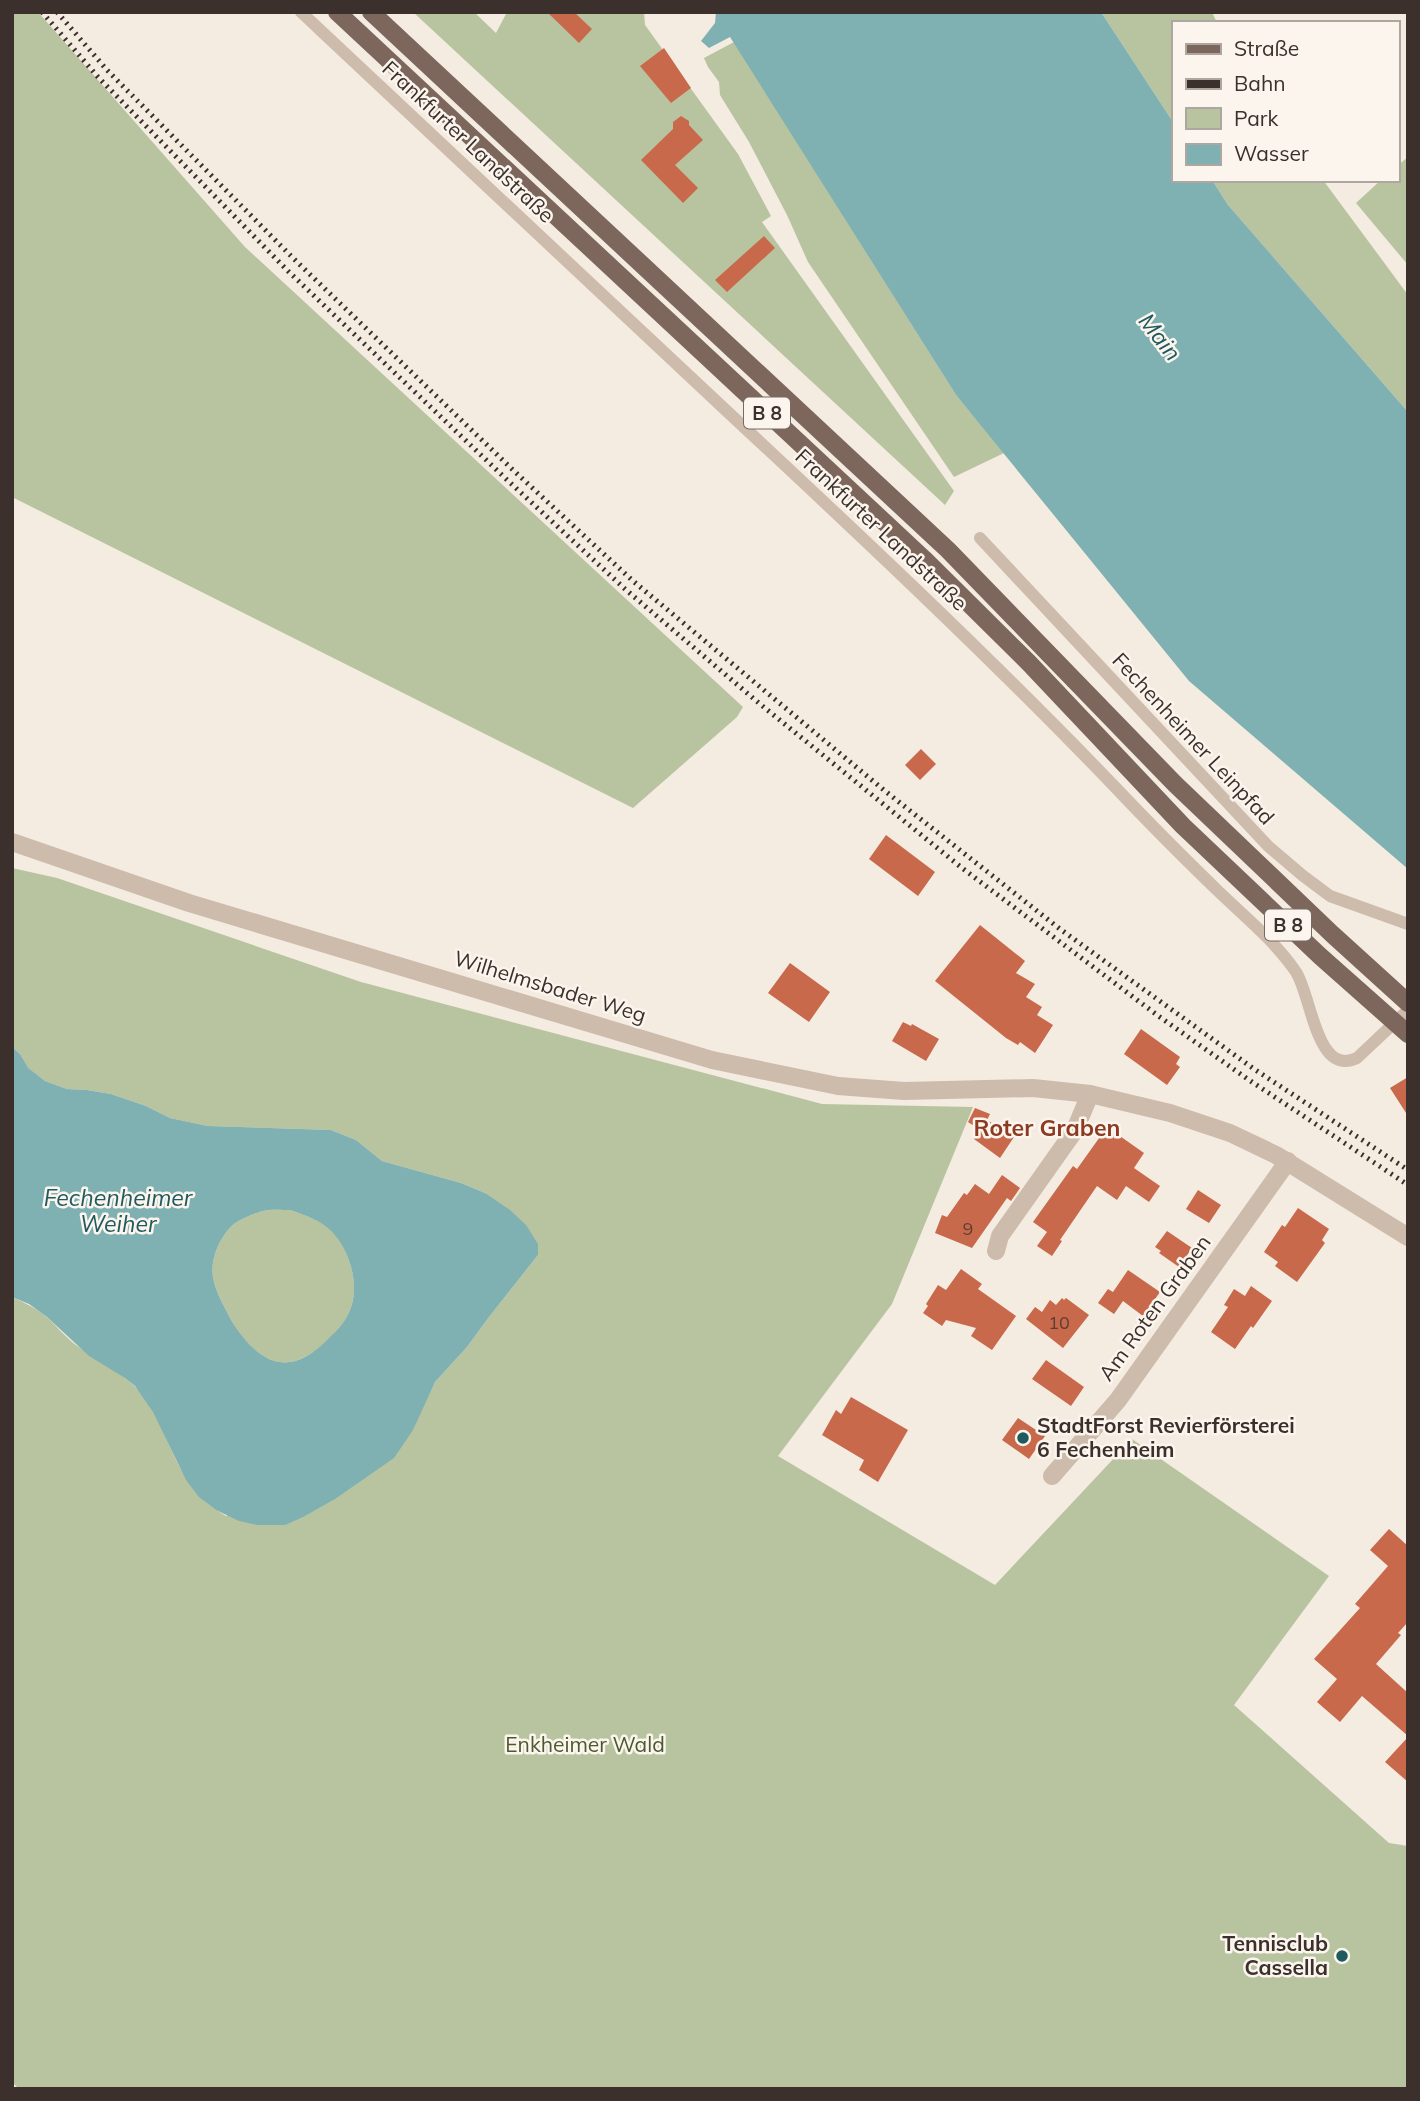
<svg xmlns="http://www.w3.org/2000/svg" width="1420" height="2101" font-family="Mulish,sans-serif">
	<rect width="100%" height="100%" fill="#f4ebe1"/>
	<path fill="#b8c4a0" d="M12,12H38L245,247L743,707L737,717L633,808L12,497Z
		M413,12H474L496,33L507,12H644L645,25L738,154L771,216L762,222L954,491L945,505Z
		M1101,12H1212L1217,23H1173V122Z
		M734,42L956,395L1004,453L954,477L808,262L787,215L749,142L720,95L719,82L708,67L704,58Z
		M1408,157V265L1356,203L1381,180H1397V166Z
		M1212,180H1323L1408,295V412L1228,205Z
		M12,868L57,878L361,982L822,1104L973,1107L892,1304L778,1456L995,1585L1132,1439L1329,1576L1234,1705L1389,1843L1408,1846V2089H19L12,2082V1297C25,1303 38,1309 49,1319C57,1327 64,1335 72,1342C96,1361 127,1373 145,1398C174,1442 176,1488 226,1516L428,1396L435,1382L467,1347L489,1317L538,1255L485,1193L461,1183L382,1161L356,1140L331,1130L208,1126L170,1118L146,1106L111,1094L87,1090L67,1089L45,1081L27,1068L20,1054L12,1047Z
		M290,1210C304,1215 317,1219 329,1228C348,1245 360,1282 351,1307C347,1319 339,1329 330,1338C317,1351 298,1365 279,1362C255,1358 236,1331 227,1312C221,1301 215,1289 213,1277C210,1259 220,1236 234,1224C240,1219 255,1213 263,1211C272,1209 282,1210 290,1210Z"/>
	<path fill="#7fb0b2" fill-rule="evenodd" d="M716,12H1101L1173,122V180H1212L1228,205L1408,412V869L1189,681L956,395L730,37L709,48L701,41L715,23Z
		M12,1047L20,1054L28,1068L45,1081L67,1089L87,1090L111,1094L146,1106L170,1118L208,1126L331,1130L356,1140L382,1161L461,1183L485,1193L510,1210L526,1225L538,1244V1255L489,1317L467,1347L435,1382L413,1430L394,1458L335,1499L303,1517L285,1525H257L239,1521L216,1510L199,1497L186,1480L153,1412L135,1386L125,1378L89,1356L47,1317L29,1304L12,1297ZM290,1210C304,1215 317,1219 328,1228C348,1245 360,1282 351,1307C347,1319 339,1329 330,1337C317,1351 299,1365 279,1362C256,1358 236,1331 227,1312C221,1301 215,1289 213,1277C210,1259 220,1236 234,1224C240,1219 255,1213 263,1211C271,1209 282,1210 290,1210Z"/>
	<path fill="#c8694b" d="M547,12H574L592,29L579,43Z
		M664,48L691,88L671,103L640,66Z
		M681,116L689,121V125L703,140L675,165L698,188L683,203L641,160L673,129V122Z
		M764,236L775,248L727,292L715,280Z
		M921,749L936,764L920,780L905,765Z
		M886,835L935,872L918,896L869,859Z
		M980,925L1025,961L1016,973L1035,984L1026,997L1042,1007L1037,1015L1053,1025L1035,1053L1020,1042L1018,1045L1006,1038L935,981Z
		M790,963L830,992L809,1022L768,993Z
		M903,1022L911,1026L912,1024L939,1039L926,1061L892,1041Z
		M1141,1029L1180,1057L1176,1064L1180,1067L1167,1085L1124,1054Z
		M1408,1077V1116L1390,1088Z
		M975,1108L990,1114L987,1120L1014,1137L1000,1158L974,1139L980,1130L968,1122Z
		M1107,1127L1144,1153L1134,1168L1160,1186L1149,1202L1126,1186L1117,1200L1097,1186L1060,1240L1062,1241L1052,1256L1037,1246L1047,1232L1033,1222L1073,1166L1077,1169Z
		M1002,1175L1020,1188L1011,1201L1007,1198L972,1248L935,1233L942,1215L947,1217L964,1193L967,1195L975,1184L989,1194Z
		M1198,1190L1221,1205L1209,1223L1186,1209Z
		M1298,1208L1329,1229L1322,1240L1325,1243L1297,1282L1275,1266L1278,1262L1264,1252L1282,1225L1285,1227Z
		M1167,1231L1192,1248L1179,1267L1159,1253L1161,1251L1155,1247Z
		M961,1269L982,1284L978,1289L1016,1316L992,1350L971,1336L976,1328L946,1320L942,1326L923,1313L928,1306L926,1304L938,1285L946,1290Z
		M1128,1270L1160,1292L1143,1316L1123,1301L1114,1314L1098,1303L1108,1289L1113,1292Z
		M1251,1286L1272,1301L1253,1328L1251,1326L1235,1349L1211,1332L1228,1307L1224,1305L1234,1289L1245,1296Z
		M1062,1298L1064,1300L1066,1298L1089,1315L1063,1348L1026,1319L1035,1307L1042,1312L1050,1300L1056,1305Z
		M1046,1360L1084,1387L1071,1406L1032,1379Z
		M851,1397L908,1430L878,1482L859,1470L864,1460L822,1435L836,1410L841,1414Z
		M1018,1418L1045,1436L1029,1459L1002,1440Z
		M1389,1529L1408,1546V1622L1398,1633L1401,1635L1376,1664L1408,1693V1736L1362,1696L1340,1722L1317,1702L1337,1679L1314,1659L1360,1608L1355,1604L1388,1566L1370,1550Z
		M1408,1737V1782L1385,1762Z"/>
	<g fill="none" stroke-linecap="round" stroke-linejoin="round">
		<path stroke="#cdbbac" stroke-width="12" d="M301,12C444,147 588,281 731,415C862,537 992,659 1116,788C1149,823 1183,857 1217,890C1244,916 1275,941 1296,972C1312,997 1316,1077 1357,1058L1408,1010
			M980,538L1268,846L1302,875L1330,896L1408,924"/>
		<path stroke="#cdbbac" stroke-width="18" d="M996,1251L1000,1236L1075,1130L1090,1094
			M1052,1476L1118,1400L1288,1161"/>
		<path stroke="#cdbbac" stroke-width="18" d="M12,842L189,903L712,1060L838,1086L904,1091L1033,1088L1090,1094L1170,1113L1230,1133L1276,1155L1408,1237"/>
		<path stroke="#7d675c" stroke-width="18" d="M337,12L924,559L1029,663L1183,826L1320,956L1408,1034
			M371,12L948,550L1175,784L1332,934L1408,1003"/>
		<path stroke="#3b302b" stroke-width="5" stroke-dasharray="2 5" stroke-linecap="butt" d="M42,12L98,77L288,271L504,477L625,589L760,704L962,868L1157,1015L1249,1080L1408,1185
			M57,12L107,70L294,259L512,469L633,581L885,791L1060,929L1254,1069L1408,1170"/>
	</g>
	<g fill="#1f5a5e" stroke="#fbf5ee" stroke-width="2.5">
		<circle cx="1023" cy="1438" r="7"/>
		<circle cx="1342" cy="1956" r="7"/>
	</g>
	<g text-anchor="middle" stroke-width="5" stroke-linejoin="round" paint-order="stroke">
		<g font-size="18" fill="#5e3e33">
			<text x="968" y="1235">9</text>
			<text x="1059" y="1329">10</text>
		</g>
		<g fill="#fbf5ee" stroke="#756b66" stroke-width="2">
			<rect x="744" y="397.5" width="46" height="31" rx="5"/>
			<rect x="1265" y="909.5" width="46" height="31" rx="5"/>
		</g>
		<g font-size="19" font-weight="bold" fill="#3b302b">
			<text x="767" y="420">B 8</text>
			<text x="1288" y="932">B 8</text>
		</g>
		<g font-size="21" fill="#3b302b" stroke="#fbf5ee">
			<text transform="translate(468 142) rotate(43)" y="7">Frankfurter Landstraße</text>
			<text transform="translate(881 530) rotate(43)" y="7">Frankfurter Landstraße</text>
			<text transform="translate(1193 739) rotate(47)" y="7">Fechenheimer Leinpfad</text>
			<text transform="translate(550 987) rotate(17)" y="7">Wilhelmsbader Weg</text>
			<text transform="translate(1155 1308) rotate(-54)" y="7">Am Roten Graben</text>
		</g>
		<g font-size="21" font-weight="bold" fill="#3b302b" stroke="#fbf5ee" text-anchor="start">
			<text x="1037" y="1433">StadtForst Revierförsterei<tspan x="1037" dy="24">6 Fechenheim</tspan></text>
			<text x="1328" y="1951" text-anchor="end">Tennisclub<tspan x="1328" dy="24">Cassella</tspan></text>
		</g>
		<g font-size="21" fill="#4a5a2e" stroke="#fbf5ee">
			<text x="585" y="1752">Enkheimer Wald</text>
		</g>
		<g font-size="23" font-style="italic" fill="#1f5a5e" stroke="#fbf5ee">
			<text transform="translate(1160 337) rotate(52)" y="8">Main</text>
			<text x="118" y="1206">Fechenheimer<tspan x="118" dy="26">Weiher</tspan></text>
		</g>
		<g font-size="23" font-weight="bold" fill="#8c3b22" stroke="#fbf5ee">
			<text x="1047" y="1136">Roter Graben</text>
		</g>
	</g>
	<rect width="1420" height="2101" fill="none" stroke="#3b302b" stroke-width="28"/>
	<rect x="1172" y="21" width="228" height="161" fill="#fbf5ee" stroke="#aea6a0" stroke-width="2"/>
	<rect x="1186" y="44" width="35" height="10" fill="#7d675c" stroke="#aea6a0" stroke-width="2"/>
	<text x="1234" y="56" font-size="21" fill="#3b302b">Straße</text>
	<rect x="1186" y="79" width="35" height="10" fill="#3b302b" stroke="#aea6a0" stroke-width="2"/>
	<text x="1234" y="91" font-size="21" fill="#3b302b">Bahn</text>
	<rect x="1186" y="108" width="35" height="21" fill="#b8c4a0" stroke="#aea6a0" stroke-width="2"/>
	<text x="1234" y="126" font-size="21" fill="#3b302b">Park</text>
	<rect x="1186" y="144" width="35" height="21" fill="#7fb0b2" stroke="#aea6a0" stroke-width="2"/>
	<text x="1234" y="161" font-size="21" fill="#3b302b">Wasser</text>
</svg>
